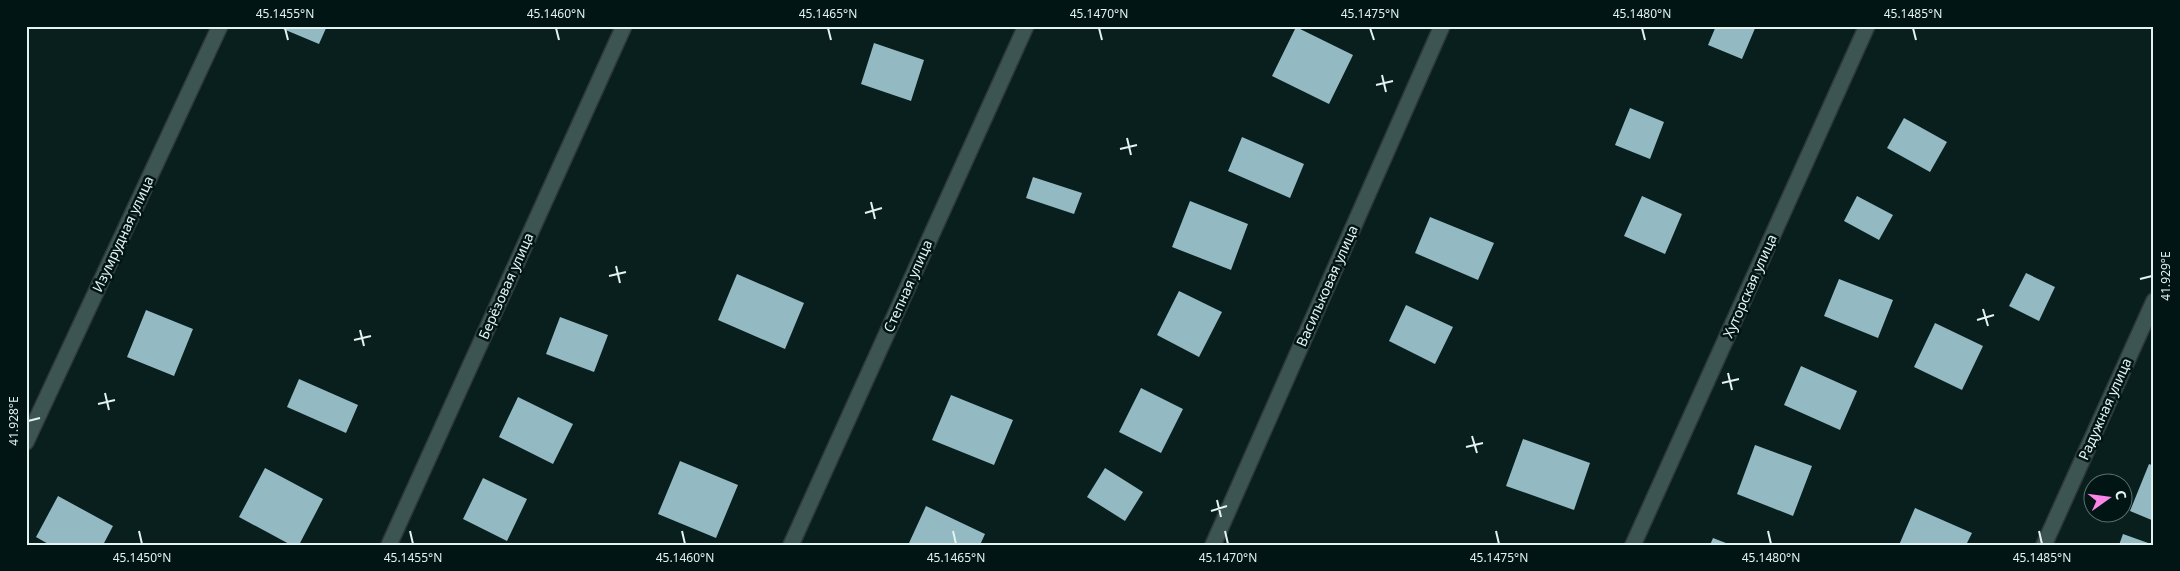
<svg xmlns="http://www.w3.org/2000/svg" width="2180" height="571" font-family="'Noto Sans',sans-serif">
	<rect width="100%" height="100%" fill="#081f1d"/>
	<path fill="#93b9c3" d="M276,26H327L319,44Z
		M1716,26H1756L1742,59L1708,45Z
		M1296,27L1353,55L1329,104L1272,76Z
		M874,43L924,60L911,101L861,84Z
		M1630,108L1664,122L1650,159L1615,145Z
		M1904,118L1947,142L1930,172L1887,148Z
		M1242,137L1304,164L1290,198L1228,171Z
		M1033,177L1082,193L1074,214L1026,198Z
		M1642,196L1682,214L1665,254L1624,236Z
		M1857,196L1893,215L1879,240L1844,221Z
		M1190,201L1248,224L1231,270L1172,247Z
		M1430,217L1494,243L1478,280L1415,253Z
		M2026,273L2055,287L2039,321L2009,306Z
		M737,274L804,303L785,349L718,320Z
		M1839,279L1893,300L1878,338L1824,316Z
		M1179,291L1222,312L1199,357L1157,335Z
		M1406,305L1453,327L1435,364L1389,341Z
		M146,310L193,329L174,376L127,357Z
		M560,317L608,335L594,372L546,354Z
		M1935,323L1983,346L1962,390L1914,367Z
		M1801,366L1857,391L1840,430L1784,405Z
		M299,379L358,405L346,433L287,407Z
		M1141,388L1183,409L1161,453L1119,432Z
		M951,395L1013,420L994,465L932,440Z
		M518,397L573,424L553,464L499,437Z
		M1523,439L1590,463L1574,510L1506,486Z
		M1755,445L1812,466L1793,516L1737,494Z
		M680,461L738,485L716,538L658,514Z
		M2149,464L2154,466V521L2130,511Z
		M265,468L323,499L299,545H291L239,517Z
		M1105,468L1143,492L1125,521L1087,497Z
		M483,478L527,499L507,541L463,519Z
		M58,496L113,526L103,545H50L36,537Z
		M926,506L985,534L980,545L909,543Z
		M1915,508L1972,533L1966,545H1899Z
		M2123,534L2151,544V545H2119Z
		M1713,538L1731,545H1710Z"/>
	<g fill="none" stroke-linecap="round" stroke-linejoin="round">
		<g stroke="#2e3836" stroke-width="18">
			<path id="minor" d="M26,442L220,26
				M389,545L624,26
				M791,545L1026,26
				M1213,545L1442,26
				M1633,545L1867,26
				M2044,545L2154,301"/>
		</g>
		<use href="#minor" stroke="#3d5552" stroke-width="15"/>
	</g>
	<path fill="none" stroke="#e4f2f0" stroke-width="2" d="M285,28L288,40M556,28L559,40M828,28L831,40M1099,28L1102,40M1370,28L1374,40M1642,28L1645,40M1913,28L1916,40M1382,75L1386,92M1376,85L1393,81M1127,138L1131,155M1120,149L1137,145M871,202L875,219M865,213L882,208M616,266L620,283M609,276L626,272M2140,279L2152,276M1983,309L1988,326M1977,320L1994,315M360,330L364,346M354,340L371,336M1728,373L1732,390M1722,383L1739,379M105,393L109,410M98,404L115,400M28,421L40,418M1472,436L1477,453M1466,447L1483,443M1217,500L1221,517M1211,511L1227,506M139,531L142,544M410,531L413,544M682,531L685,544M953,531L956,544M1225,531L1228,544M1496,531L1499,544M1768,531L1771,544M2039,531L2042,544"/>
	<g text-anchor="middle" stroke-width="5" stroke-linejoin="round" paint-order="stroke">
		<g font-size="14" fill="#e4f2f0" stroke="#011614">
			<text transform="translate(123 234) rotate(-65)" y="5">Изумрудная улица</text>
			<text transform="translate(506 286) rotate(-66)" y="5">Берёзовая улица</text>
			<text transform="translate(908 286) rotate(-66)" y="5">Степная улица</text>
			<text transform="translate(1327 286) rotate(-66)" y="5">Васильковая улица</text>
			<text transform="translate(1750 286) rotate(-66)" y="5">Хуторская улица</text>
			<text transform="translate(2105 409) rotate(-66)" y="5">Радужная улица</text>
		</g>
	</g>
	<rect width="2180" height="571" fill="none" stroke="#011614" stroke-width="55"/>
	<g transform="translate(2108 498) rotate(76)"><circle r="24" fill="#011614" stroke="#5c6e6c"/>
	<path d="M0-4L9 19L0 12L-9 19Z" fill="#fa87e7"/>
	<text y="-8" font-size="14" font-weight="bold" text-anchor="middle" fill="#e4f2f0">С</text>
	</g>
	<rect x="28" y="28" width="2124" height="516" fill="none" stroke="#e4f2f0" stroke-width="2"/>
	<g font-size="12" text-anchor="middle" fill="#e4f2f0">
		<text x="285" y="18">45.1455°N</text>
		<text x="556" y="18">45.1460°N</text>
		<text x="828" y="18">45.1465°N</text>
		<text x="1099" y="18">45.1470°N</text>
		<text x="1370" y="18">45.1475°N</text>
		<text x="1642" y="18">45.1480°N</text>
		<text x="1913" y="18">45.1485°N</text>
		<text transform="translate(2166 276) rotate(-90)" y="4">41.929°E</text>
		<text transform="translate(14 421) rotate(-90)" y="4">41.928°E</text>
		<text x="142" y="562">45.1450°N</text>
		<text x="413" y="562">45.1455°N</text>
		<text x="685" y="562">45.1460°N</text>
		<text x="956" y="562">45.1465°N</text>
		<text x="1228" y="562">45.1470°N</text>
		<text x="1499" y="562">45.1475°N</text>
		<text x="1771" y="562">45.1480°N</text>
		<text x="2042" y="562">45.1485°N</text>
	</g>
</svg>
